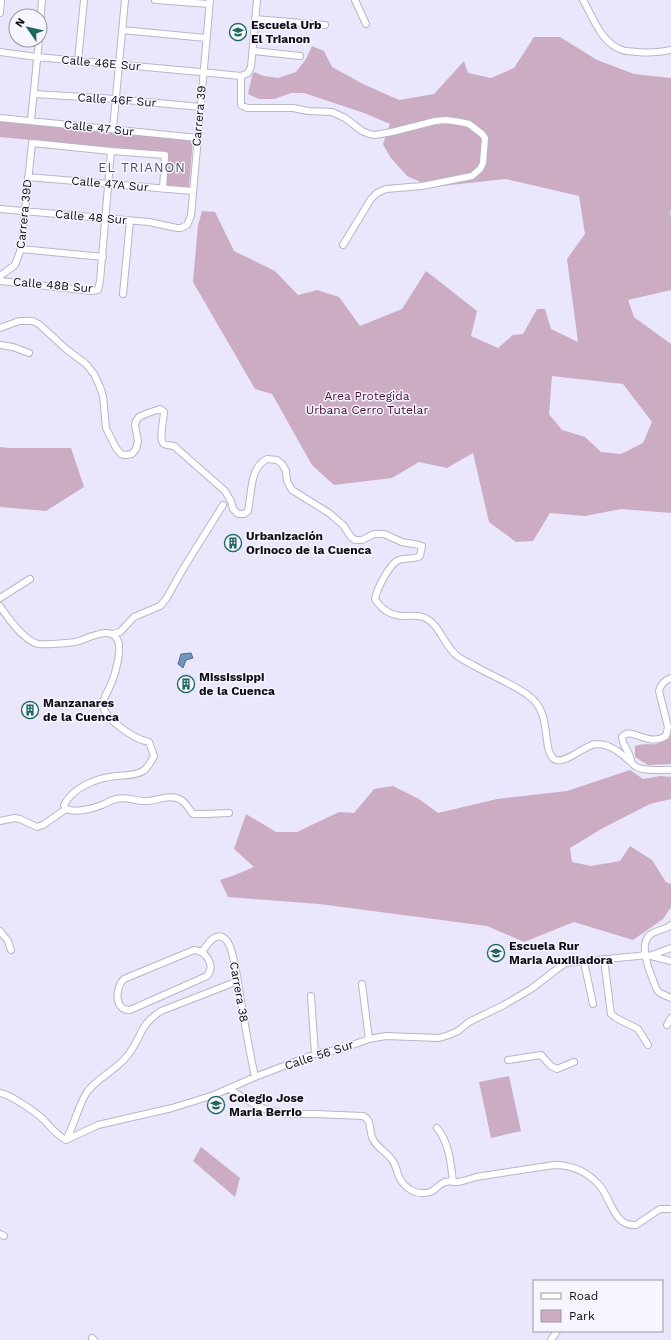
<svg xmlns="http://www.w3.org/2000/svg" width="671" height="1340" font-family="'Work Sans',sans-serif">
	<rect width="100%" height="100%" fill="#eae6fc"/>
	<path fill="#ccacc3" fill-rule="evenodd" d="M534,37H560L597,60L634,74L671,78V211L670,212L671,216V290L628,300L634,317L671,344V513L621,509L585,516L550,513L533,541L516,542L489,522L473,453L447,468L419,462L392,478L334,485L312,465L272,394L255,389L193,282L198,225L202,211L215,212L234,251L275,271L298,295L317,290L339,297L360,326L402,309L426,271L477,311L471,336L498,348L513,335L523,334L537,309H545L551,329L578,342L567,259L585,234L579,196L506,179L432,187L407,176L390,157L383,144L390,124L364,113L304,93H291L274,99H259L248,94L252,76L254,72L264,76L278,78L296,72L306,59L312,46L324,51L332,67L363,84L399,100L434,94L464,61L468,73L491,78L514,68ZM552,376L623,384L652,422L643,443L621,454L601,452L585,437L562,430L549,414Z
		M0,121L193,140L189,187L165,185L167,153L0,137Z
		M0,447L10,448H71L84,487L46,511L0,507Z
		M671,735V764L648,765L635,757V746C650,741 658,750 671,735Z
		M630,770L643,779L660,776L671,777V799L650,804L603,828L570,848L572,862L591,866L620,861L630,846L652,860L666,882L671,884V907L663,919L633,940L574,922L524,942L487,926L319,904L228,897L220,880L235,875L254,867L234,849L246,814L276,832H297L339,812L354,813L374,789L393,786L419,799L438,813L497,799L567,791Z
		M509,1076L521,1131L491,1138L479,1082Z
		M201,1147L240,1178L235,1197L193,1161Z"/>
	<path fill="#6f96be" stroke="#526d8b" d="M191,653L193,658L186,660L183,668L178,664L181,654Z"/>
	<g fill="none" stroke-linecap="round" stroke-linejoin="round">
		<g stroke="#b8b5c9" stroke-width="8">
			<path id="minor" d="M155,0L209,4
				M355,0L366,24
				M583,0C593,17 601,43 622,50C627,52 633,51 637,52C649,53 659,53 671,50
				M0,13L1,0
				M255,19L325,25
				M40,27L42,0
				M122,30L206,38
				M253,51L300,56
				M0,52L37,57L211,73L241,76L248,73L251,67L257,0
				M78,61L84,0
				M241,76V105L247,108H293L308,111L332,112L345,118L362,131L369,134L375,135L392,132L435,121L446,120L460,122L469,124L482,134L485,138L483,163L480,169L472,176L422,186L386,189L377,193L371,199L343,245
				M34,94L116,99L200,107
				M0,118L198,138
				M31,120L39,40
				M113,129L125,0
				M28,177L192,191
				M0,209L149,222L177,228H181L187,225L191,216L210,0
				M21,249L103,257
				M0,276L15,265L21,249L32,143L111,151L165,155L163,189
				M0,281L92,291L98,290L100,281L111,151
				M123,294L130,221
				M0,328L19,321H33L40,325L66,349L86,364L94,374L100,387L103,396L106,428L116,448L121,454L125,455L132,454L136,449L138,441L135,425L136,421L139,417L148,413L160,409L164,412C164,420 158,439 164,444C167,446 171,445 174,446L225,491L231,501L233,509L238,514H244L248,511C252,494 249,468 267,459L277,460L282,464L286,471L287,481L292,490L329,513L343,525L351,537L355,540H362L374,534H384L402,542L419,545L422,546L420,556C414,560 406,557 399,560C389,564 377,589 375,599C381,609 390,615 402,616C409,616 417,615 423,617C439,623 443,643 455,654C460,659 467,662 473,665C491,676 512,683 529,696C553,713 541,748 554,759C563,766 584,746 595,744C599,744 606,745 610,747C618,750 625,757 632,763
				M0,345L13,347L29,353
				M0,598L30,579
				M0,606C8,618 23,640 38,644C45,645 68,643 75,642C86,640 109,625 117,639C123,648 115,676 110,686C108,692 102,699 103,706C105,715 112,721 120,727C129,734 138,740 149,742L154,756C151,761 149,767 143,771C135,776 125,775 116,776C97,778 73,787 64,805L66,809C76,813 92,809 102,805C107,803 111,800 116,799C126,796 135,801 144,801C156,802 170,793 181,800C186,803 189,809 193,814H205L229,813
				M113,634L120,632L134,617L160,606L166,599L183,569L223,505
				M671,678C664,681 661,684 659,691L668,727L666,736C647,748 631,725 622,737C622,743 626,748 629,754C630,757 631,761 632,763C639,773 660,769 671,770
				M0,821L14,818L20,819L37,827L43,825L66,809
				M671,925C665,930 657,930 651,934C636,944 652,977 657,990L660,993L671,998
				M0,931L8,941L11,950
				M194,950C206,951 216,965 207,976L130,1010C114,1011 115,987 124,979Z
				M202,952C208,943 217,929 227,941C235,950 241,1005 244,1019C247,1038 251,1058 255,1077
				M652,955L671,948
				M604,959L611,1014L616,1018L638,1029L648,1045
				M584,962L593,1004
				M362,984L369,1039
				M311,996L315,1054
				M667,1025L671,1018
				M508,1060L541,1055L551,1066L557,1069L574,1062
				M229,1089L247,1100L267,1110L285,1114H315L363,1116C372,1120 369,1129 372,1137C375,1147 387,1152 392,1160C396,1165 397,1172 399,1177C405,1189 417,1196 430,1192C436,1190 439,1184 445,1182C449,1181 454,1182 458,1182C464,1181 470,1179 476,1177L554,1165C572,1165 588,1172 600,1186C611,1199 614,1227 636,1225L660,1209H671
				M0,1093C11,1095 34,1111 43,1119C51,1127 56,1135 66,1140L98,1125L172,1108L214,1095L255,1077L315,1054L341,1049L369,1039L386,1036L439,1038L449,1035L458,1031L469,1022L504,1005L531,989L561,966L566,963L638,956L645,955L651,956L671,961
				M437,1128C449,1142 451,1164 453,1182
				M66,1140C74,1126 78,1106 87,1092C98,1077 117,1070 128,1055C142,1037 139,1025 161,1011L238,981
				M0,1234L4,1236
				M92,1338L94,1340
				M551,1340L557,1331"/>
		</g>
		<use href="#minor" stroke="#fff" stroke-width="6"/>
	</g>
	<defs>
		<g id="school-ring" transform="scale(0.9)"><circle r="9.5" fill="#f7f5fe" stroke="#1e6861" stroke-width="1.5"/><path d="M0-5L7-2L0 1L-7-2ZM-4 1L0 2.5L4 1V4Q0 6-4 4Z" fill="#1e6861"/></g>
		<g id="building-ring" transform="scale(0.9)"><circle r="9.5" fill="#f7f5fe" stroke="#1e6861" stroke-width="1.5"/><path d="M-4-6H4V6H1V3H-1V6H-4ZM-2.5-4.3h1.7v1.8h-1.7ZM.8-4.3h1.7v1.8H.8ZM-2.5-1h1.7V.8h-1.7ZM.8-1h1.7V.8H.8Z" fill="#1e6861"/></g>
	</defs>
	<g fill-rule="evenodd">
		<use href="#school-ring" x="238" y="32"/>
		<use href="#building-ring" x="233" y="543"/>
		<use href="#building-ring" x="186" y="684"/>
		<use href="#building-ring" x="30" y="710"/>
		<use href="#school-ring" x="496" y="953"/>
		<use href="#school-ring" x="216" y="1105"/>
	</g>
	<g text-anchor="middle" stroke-width="3" stroke-linejoin="round" paint-order="stroke">
		<g font-size="12" font-weight="bold" fill="#0f0e15" stroke="#f7f5fe" text-anchor="start">
			<text x="251" y="29">Escuela Urb<tspan x="251" dy="14">El Trianon</tspan></text>
			<text x="246" y="540">Urbanización<tspan x="246" dy="14">Orinoco de la Cuenca</tspan></text>
			<text x="199" y="681">Mississippi<tspan x="199" dy="14">de la Cuenca</tspan></text>
			<text x="43" y="707">Manzanares<tspan x="43" dy="14">de la Cuenca</tspan></text>
			<text x="509" y="950">Escuela Rur<tspan x="509" dy="14">Maria Auxiliadora</tspan></text>
			<text x="229" y="1102">Colegio Jose<tspan x="229" dy="14">Maria Berrio</tspan></text>
		</g>
		<g font-size="12" fill="#0f0e15" stroke="#f7f5fe">
			<text transform="translate(101 63) rotate(5)" y="4">Calle 46E Sur</text>
			<text transform="translate(117 100) rotate(4)" y="4">Calle 46F Sur</text>
			<text transform="translate(199 116) rotate(-85)" y="4">Carrera 39</text>
			<text transform="translate(99 128) rotate(6)" y="4">Calle 47 Sur</text>
			<text transform="translate(110 184) rotate(5)" y="4">Calle 47A Sur</text>
			<text transform="translate(24 214) rotate(-84)" y="4">Carrera 39D</text>
			<text transform="translate(91 217) rotate(5)" y="4">Calle 48 Sur</text>
			<text transform="translate(53 285) rotate(5)" y="4">Calle 48B Sur</text>
			<text transform="translate(239 992) rotate(80)" y="4">Carrera 38</text>
			<text transform="translate(319 1055) rotate(-18)" y="4">Calle 56 Sur</text>
		</g>
		<g font-size="12" fill="#480e3e" stroke="#f7f5fe">
			<text x="367" y="400">Area Protegida<tspan x="367" dy="14">Urbana Cerro Tutelar</tspan></text>
		</g>
		<g font-size="13" letter-spacing="1" fill="#555264" stroke="#f7f5fe">
			<text x="142" y="172">EL TRIANON</text>
		</g>
	</g>
	<rect x="533" y="1280" width="130" height="52" fill="#f7f5fe" stroke="#9a99a1"/>
	<rect x="541" y="1293" width="20" height="6" fill="#ffffff" stroke="#9a99a1"/>
	<text x="569" y="1300" font-size="12" fill="#0f0e15">Road</text>
	<rect x="541" y="1310" width="20" height="12" fill="#ccacc3" stroke="#9a99a1"/>
	<text x="569" y="1320" font-size="12" fill="#0f0e15">Park</text>
	<g transform="translate(28 28) rotate(304)"><circle r="19" fill="#f7f5fe" stroke="#9a99a1"/>
	<path d="M0-3L7 15L0 10L-7 15Z" fill="#1e6861"/>
	<text y="-6" font-size="11" font-weight="bold" text-anchor="middle" fill="#0f0e15">N</text>
	</g>
</svg>
